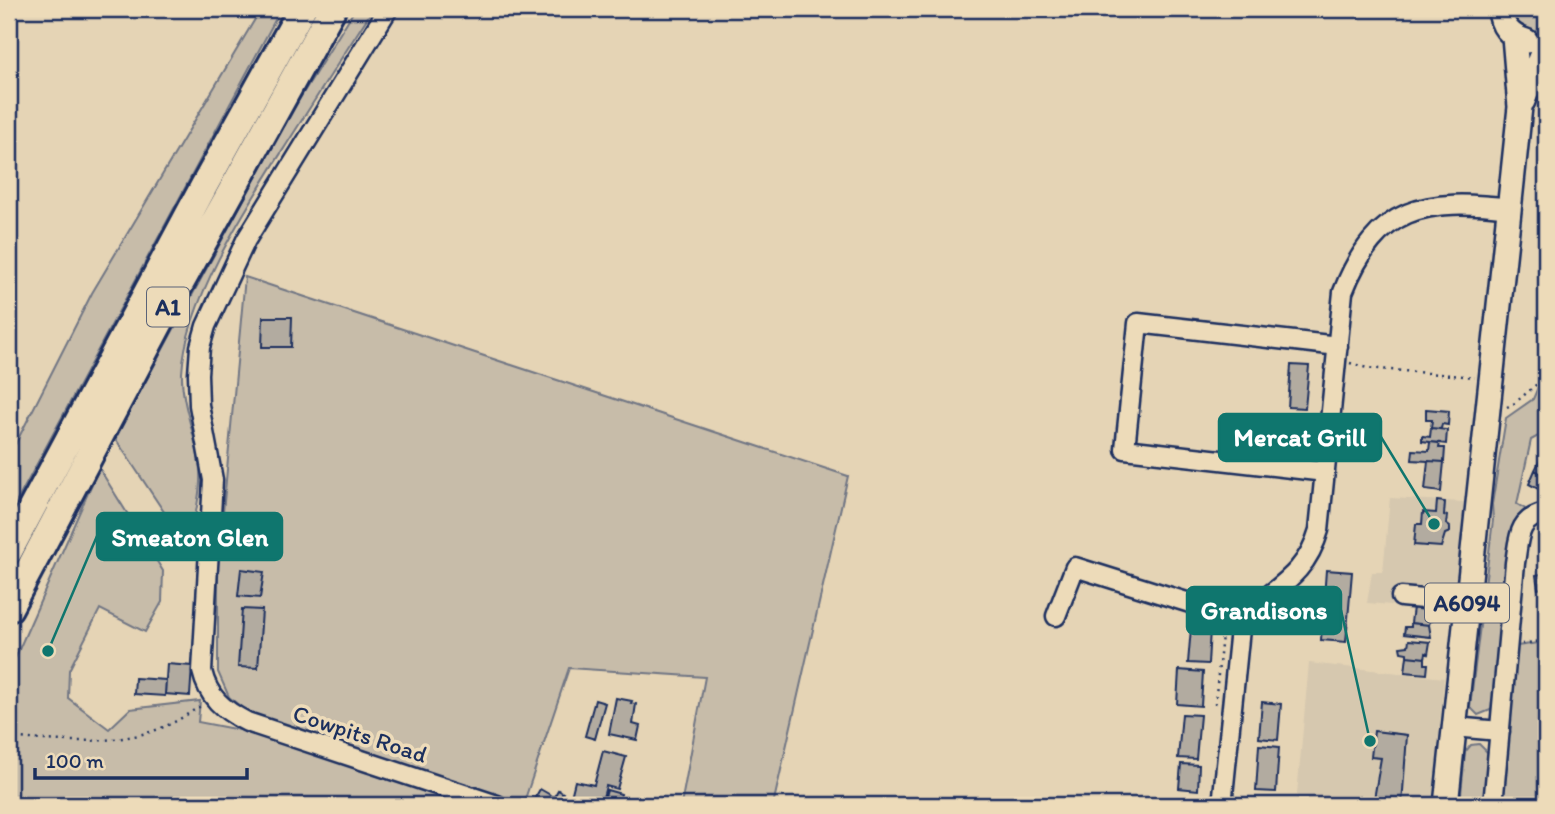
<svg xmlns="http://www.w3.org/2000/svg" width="1555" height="814" font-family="Itim,sans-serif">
	<rect width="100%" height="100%" fill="#e5d4b5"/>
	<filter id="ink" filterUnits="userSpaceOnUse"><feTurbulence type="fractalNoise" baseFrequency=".0143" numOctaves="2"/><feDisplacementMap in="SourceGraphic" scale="14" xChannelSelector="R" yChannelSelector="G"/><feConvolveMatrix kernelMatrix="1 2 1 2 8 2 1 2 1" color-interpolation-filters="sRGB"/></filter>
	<g filter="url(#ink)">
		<path fill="#d6c8af" d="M1390,498L1464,502L1453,610L1367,603L1372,572H1383Z
			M1309,663L1444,678L1433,805H1296Z"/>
		<path fill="#c7bca9" stroke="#717684" stroke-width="2" d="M261,9H281L9,516V453L15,445L92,293Z
			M355,9H373C345,52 318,95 290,139C250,202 186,298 182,373C181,403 195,433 199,462C203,484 196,508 193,530L180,536L115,438L289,116Z
			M1511,9H1546V28C1528,37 1514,27 1511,9Z
			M245,277L848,476L773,805H681L705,677L569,668L523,805L252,716L229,697L218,672V566Z
			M1546,369V432L1531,440L1517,504L1527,510L1513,525L1493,709L1478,715L1470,707L1493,520L1492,504L1506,418L1533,399Z
			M99,468L163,571L162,602L145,632L100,609L69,670L68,698L109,729L130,709L200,701L198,722L250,732L467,805H9V672Z
			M1546,642V805H1501L1517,646Z
			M1479,744L1488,753H1491L1485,805H1460L1465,752L1471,745Z"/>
		<path fill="#b2aba0" stroke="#1b2f5e" stroke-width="2" d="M263,317H292L291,347H262Z
			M1291,365L1309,366L1305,408L1288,407Z
			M1426,409L1449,411L1448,425L1442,424L1441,429L1431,428L1432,420H1426Z
			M1431,428L1447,430L1446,444L1422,441V436L1430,437Z
			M1430,442L1440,443L1439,448H1445L1444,462L1412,460L1413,450L1429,451Z
			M1542,456L1546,458V476L1535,470Z
			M1428,461L1444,462L1441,492L1425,490Z
			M1535,470L1546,476L1544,492L1529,484Z
			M1437,501L1445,502L1444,515L1447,516L1446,524L1450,527V532L1445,534L1441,547L1414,545L1416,524H1422L1423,512L1436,513Z
			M241,569L264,572L260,598L238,596Z
			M1326,570L1352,572L1346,642L1321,640Z
			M1546,573V587L1538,589L1536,575Z
			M1413,607L1433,609L1432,621H1430L1429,625L1411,623Z
			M242,609L262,610L258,668L238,667Z
			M1411,623L1429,625L1431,637L1404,634L1405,627H1411Z
			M1191,628L1210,629L1208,664L1188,663Z
			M1409,640L1430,642L1428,654L1426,653L1425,658L1407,656V653L1401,652L1400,647L1408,646Z
			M1407,656L1425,658V664H1428L1427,674L1405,672Z
			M167,664L192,666L190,696L165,694Z
			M1179,670L1203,672L1201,706L1177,704Z
			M135,678L166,680L165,696L134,694Z
			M616,698L632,701L631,703L636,704L633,724L640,726L637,740L609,734Z
			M595,700L605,703L595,739L585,736Z
			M1262,702L1281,704L1278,740L1259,738Z
			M1182,714L1200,715L1196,759L1178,758Z
			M1374,731L1407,735L1402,805H1373L1381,758L1371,757Z
			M1259,745L1279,747L1276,792L1256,791Z
			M603,751L626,757L617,789L606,786L601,805H569L575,781L594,785Z
			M1181,764L1199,765L1198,790L1179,788Z
			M540,789L554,797L558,790L563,793L556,805H531Z
			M607,790L621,794L618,805H603Z"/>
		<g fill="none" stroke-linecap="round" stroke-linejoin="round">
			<g stroke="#1b2f5e" stroke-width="23">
				<path id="minor" d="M388,9L246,240L206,326L200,347L198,374L199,405L213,480L202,671C208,697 223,710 247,722L497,805
					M1325,472L1125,449L1138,323L1338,346
					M1401,597L1467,603
					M1056,616L1075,567L1241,619
					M1454,727L1500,731
					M1222,805L1241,619C1274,587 1305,578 1319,530L1343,292C1377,205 1425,198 1511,208
					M1493,805L1515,563C1519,539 1517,518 1546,513"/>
			</g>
			<g stroke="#1b2f5e" stroke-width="28">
				<path id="major" d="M1500,9C1501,26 1510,36 1526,41
					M1523,101L1546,43
					M1446,805L1520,107L1514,36"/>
			</g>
			<g stroke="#1b2f5e" stroke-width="32">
				<path id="highway" d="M9,551L204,186L302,9
					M9,608L179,286L332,9"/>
			</g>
			<path stroke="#1b2f5e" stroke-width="2.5" stroke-dasharray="2 5" stroke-linecap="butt" d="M1350,363L1367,368L1475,377
				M1507,407L1515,403L1546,376
				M1522,644L1546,640
				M1215,704L1222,635
				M9,737C56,742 125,746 168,725C180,720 190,712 201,706
				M1507,801L1544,805"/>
			<use href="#minor" stroke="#eddbb9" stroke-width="18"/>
			<use href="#major" stroke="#eddbb9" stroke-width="23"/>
			<use href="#highway" stroke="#eddbb9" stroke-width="26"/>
		</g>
	</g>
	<g text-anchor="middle" stroke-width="7" stroke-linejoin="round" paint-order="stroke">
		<g fill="#eddbb9" stroke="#5a6379" stroke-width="2">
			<rect x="147" y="287.5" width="42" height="39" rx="5"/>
			<rect x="1425" y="583.5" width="84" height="39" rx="5"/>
		</g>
		<g font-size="23" font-weight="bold" fill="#1b2f5e">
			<text x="168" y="315">A1</text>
			<text x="1467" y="611">A6094</text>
		</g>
		<g font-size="24" fill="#1b2f5e" stroke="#eddbb9">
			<text transform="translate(360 734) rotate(18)" y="8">Cowpits Road</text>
		</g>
	</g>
	<path fill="none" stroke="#0f766e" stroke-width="2.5" d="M1434 524L1381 437M48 651L97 536M1370 741L1341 610"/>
	<g fill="#0f766e" stroke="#eddbb9" stroke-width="2.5">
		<circle cx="1434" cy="524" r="7"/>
		<circle cx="48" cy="651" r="7"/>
		<circle cx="1370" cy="741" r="7"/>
	</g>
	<g fill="#0f766e" stroke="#0f766e" stroke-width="2.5">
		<rect x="1219" y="414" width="162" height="47" rx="7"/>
		<rect x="97" y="513" width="185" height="47" rx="7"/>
		<rect x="1187" y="587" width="154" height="47" rx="7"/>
	</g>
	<g font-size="26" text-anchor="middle" font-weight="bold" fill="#fff">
		<text x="1300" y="446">Mercat Grill</text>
		<text x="190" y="546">Smeaton Glen</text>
		<text x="1264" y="619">Grandisons</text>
	</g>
	<rect width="1555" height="814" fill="none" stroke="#eddbb9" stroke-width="35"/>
	<rect x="18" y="18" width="1520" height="779" fill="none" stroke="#1b2f5e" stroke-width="2.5" filter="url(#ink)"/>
	<path d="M35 768v10h212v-10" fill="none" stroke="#1b2f5e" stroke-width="3.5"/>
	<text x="46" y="768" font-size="21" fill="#1b2f5e" stroke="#eddbb9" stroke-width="5" paint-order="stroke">100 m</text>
</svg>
